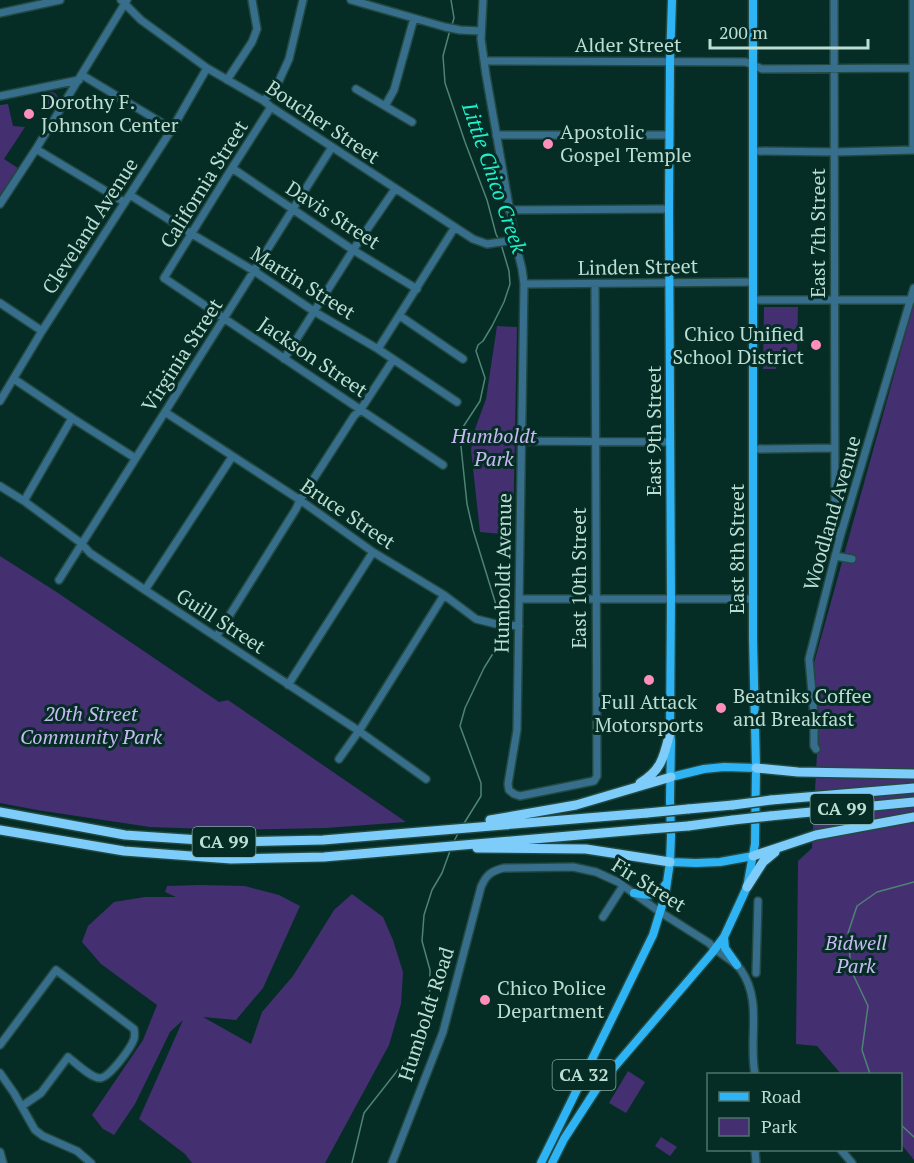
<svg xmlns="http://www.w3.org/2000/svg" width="914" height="1163" font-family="'PT Serif',serif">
	<rect width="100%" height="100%" fill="#052d25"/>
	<path fill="#442f70" d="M44 99a7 7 0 1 1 14 0a7 7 0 1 1-14 0Z
		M8,104L13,126L25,127L4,159L18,168L0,195V105Z
		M914,303V1160L901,1144L900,1074H841L817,1046L796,1044L798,861L812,848L819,715L814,663Z
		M764,307H798L797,351L793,353H777L776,369H763Z
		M497,326L517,327L513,535L480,532L471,450L475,429L486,399Z
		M0,556L55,591L219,702L228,700L406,822L326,828L237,830L150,827L37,810L0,803Z
		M200,885L245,886L279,895L300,906L263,988L236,1020L203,1017L251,1044L262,1012L293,976L334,910L352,894L383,917L393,940L403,972L401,1004L389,1045L325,1163H192L185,1154L139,1119L183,1020L170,1032L135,1104L114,1135L103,1129L92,1115L143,1040L157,1005L101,964L82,942L88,926L114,902L145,897H176L165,892L167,886Z
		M628,1071L645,1082L626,1113L609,1103Z
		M661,1137L677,1147L670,1156L655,1146Z"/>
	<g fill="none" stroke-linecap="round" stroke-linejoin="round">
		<path stroke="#4e8376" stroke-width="1.5" d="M451,0L454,18L452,25
			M450,30L443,56L445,83L465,142L487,200L496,234L499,240
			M501,244L509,271L510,284L504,302L492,326L483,341L478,345L476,351L485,378L480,401L463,427L460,437L467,504L473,530L501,621
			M463,825L481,796V783L460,726L465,708L484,668L497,647L501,632V626
			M454,841L459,832
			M870,1074L862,1050L868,1006L851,970L848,933L857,906L877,892L914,882
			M900,1124L914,1137
			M352,1163L364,1113L412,1052L424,1034L429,1020L430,970L422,941L424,915L432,890L442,873L450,851"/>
		<g stroke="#224941" stroke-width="10">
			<path id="minor" d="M121,0L141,20L207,68L264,101L271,107L473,239L487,244L515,240
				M351,0L445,27L460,30L481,31
				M483,0L481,39L486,75L515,240L522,269L524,284L517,730L508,784L509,790L514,794L520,796L594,781L597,776L595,284
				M834,0L835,530L840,537
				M0,13L60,0
				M484,61L746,62L762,69L914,68
				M82,75L172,129
				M227,80L252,42L257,29L252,0
				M356,89L412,122
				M0,96L79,80
				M264,101L278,83L289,59L303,0
				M385,106L394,90L414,18
				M271,107L232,168L164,278L443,465
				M496,135H670
				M36,149L124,202
				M913,150V0
				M753,151L835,152L914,150
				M232,168L353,250L417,289
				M130,195L192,234L254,271L315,312L378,349L457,402
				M0,204L36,149L127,0
				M509,210L669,209
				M524,284L753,282
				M754,300H911
				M0,303L42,331
				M400,316L463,359
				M378,349L455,227
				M284,359L353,250L395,189
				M14,379L72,418L135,458
				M0,401L42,331L172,129L207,68
				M165,412L300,500L373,552L444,595L476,619L496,624L519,626
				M521,441L670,442
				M754,449L834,448
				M0,486L24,501L81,543L90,553L145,590L359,731L426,779
				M24,501L72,418
				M835,556L852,559
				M59,580L332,147
				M145,590L232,457
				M519,599H753
				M216,637L296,509L300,500L354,416L361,409L393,360
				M288,685L373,552
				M816,749L814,746V716L809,659L840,537L914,288
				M339,759L361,728L444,595
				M603,917L623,886
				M756,973L758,901
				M0,1045L56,970L134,1029C135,1034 135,1035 134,1039C131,1048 109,1078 100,1078C91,1078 76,1063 68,1057L41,1093L22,1106
				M0,1073L14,1093L35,1130L43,1136L77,1151L91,1163
				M755,1150L756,1163
				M841,1150L852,1163
				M0,1152L3,1163
				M392,1163L443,1032L481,887C486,875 491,871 504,868L573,867L596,872L618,882L660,912L709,943C718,954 733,959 741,970C763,1002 748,1039 755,1074"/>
		</g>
		<g stroke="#224941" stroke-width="11">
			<path id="major" d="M671,777L704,769L724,767L756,768
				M670,862L696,863L720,862L753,856
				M634,893C647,895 658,898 665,885
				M724,937L725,948L737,965
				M541,1163L653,935L665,896L670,862L671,836L670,800L671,741L670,732L671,599L669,209L670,61L672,0
				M552,1163L564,1139L599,1085L712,953L724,937L742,898L747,887L755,844L756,768L753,638V0"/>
		</g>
		<g stroke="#224941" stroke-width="12">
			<path id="highway" d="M756,768L798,772L914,774
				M640,783C662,770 664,756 670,732
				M771,800L914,788
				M688,809L733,805
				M0,812L125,835L230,842L323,840L647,813
				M770,816L914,802
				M490,820L576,805L671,777
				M688,826L733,820
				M0,830L124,851L231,859L324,857L649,829
				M477,848L586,849L670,862
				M753,856L816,835L914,817
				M747,887L763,862L775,852"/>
		</g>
		<use href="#minor" stroke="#376e8c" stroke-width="7"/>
		<use href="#major" stroke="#2eb4f4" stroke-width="8"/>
		<use href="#highway" stroke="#7dccf9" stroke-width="9"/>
		<g stroke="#224941" stroke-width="12" stroke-linecap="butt">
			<path id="highway-bridge" d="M733,805L771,800
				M647,813L688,809
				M733,820L770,816
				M649,829L688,826"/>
		</g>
		<use href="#highway-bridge" stroke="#7dccf9" stroke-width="9"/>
	</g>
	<g fill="#fe8ebc" stroke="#052d25" stroke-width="2">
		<circle cx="29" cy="114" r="6"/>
		<circle cx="548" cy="144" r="6"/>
		<circle cx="816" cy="345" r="6"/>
		<circle cx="649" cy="680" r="6"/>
		<circle cx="721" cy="708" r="6"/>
		<circle cx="485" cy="1000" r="6"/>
	</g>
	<g text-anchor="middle" stroke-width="6" stroke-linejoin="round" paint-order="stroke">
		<g fill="#052d25" stroke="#84a89e" stroke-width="1.5">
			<rect x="810.5" y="794" width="63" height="30" rx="4.5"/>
			<rect x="192.5" y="827" width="63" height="30" rx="4.5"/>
			<rect x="552.5" y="1060" width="63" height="30" rx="4.5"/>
		</g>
		<g font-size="18" font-weight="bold" fill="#bbddd2">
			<text x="842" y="815">CA 99</text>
			<text x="224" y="848">CA 99</text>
			<text x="584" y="1081">CA 32</text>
		</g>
		<g font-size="20" fill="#bbddd2" stroke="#052d25">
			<text x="628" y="52">Alder Street</text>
			<text transform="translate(323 122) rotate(34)" y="7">Boucher Street</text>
			<text transform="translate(204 184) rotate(-58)" y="7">California Street</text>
			<text transform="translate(333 215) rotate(33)" y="7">Davis Street</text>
			<text transform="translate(90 226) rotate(-57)" y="7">Cleveland Avenue</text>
			<text transform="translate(818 233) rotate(-90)" y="7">East 7th Street</text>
			<text transform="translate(638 267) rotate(-1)" y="7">Linden Street</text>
			<text transform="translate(303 283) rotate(32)" y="7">Martin Street</text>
			<text transform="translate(182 355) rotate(-57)" y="7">Virginia Street</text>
			<text transform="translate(313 357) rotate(34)" y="7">Jackson Street</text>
			<text transform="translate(654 431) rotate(-90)" y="7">East 9th Street</text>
			<text transform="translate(832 513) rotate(-74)" y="7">Woodland Avenue</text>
			<text transform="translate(348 514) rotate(34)" y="7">Bruce Street</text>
			<text transform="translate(737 549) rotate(-90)" y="7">East 8th Street</text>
			<text transform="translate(503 573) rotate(-89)" y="7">Humboldt Avenue</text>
			<text transform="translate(579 578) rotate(-90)" y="7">East 10th Street</text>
			<text transform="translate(221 621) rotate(33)" y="7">Guill Street</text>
			<text transform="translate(649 885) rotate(32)" y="7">Fir Street</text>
			<text transform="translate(426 1014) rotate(-72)" y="7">Humboldt Road</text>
		</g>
		<g font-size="20" fill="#bbddd2" stroke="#052d25" text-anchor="start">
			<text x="41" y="109">Dorothy F.<tspan x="41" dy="23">Johnson Center</tspan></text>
			<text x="560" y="139">Apostolic<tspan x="560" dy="23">Gospel Temple</tspan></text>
			<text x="804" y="341" text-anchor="end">Chico Unified<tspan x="804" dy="23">School District</tspan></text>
			<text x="733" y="703">Beatniks Coffee<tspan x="733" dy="23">and Breakfast</tspan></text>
			<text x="649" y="709" text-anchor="middle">Full Attack<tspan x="649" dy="23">Motorsports</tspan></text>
			<text x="497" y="995">Chico Police<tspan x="497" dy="23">Department</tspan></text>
		</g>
		<g font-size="20" font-style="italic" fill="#c7baf2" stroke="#052d25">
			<text x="494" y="443">Humboldt<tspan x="494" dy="23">Park</tspan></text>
			<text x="91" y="721">20th Street<tspan x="91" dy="23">Community Park</tspan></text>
			<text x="856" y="950">Bidwell<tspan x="856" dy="23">Park</tspan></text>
		</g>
		<g font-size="21" font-style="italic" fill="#1ef1cb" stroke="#052d25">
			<text transform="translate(494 178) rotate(71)" y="7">Little Chico Creek</text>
		</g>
	</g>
	<rect x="707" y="1073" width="195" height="78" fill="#052d25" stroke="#4e736a" stroke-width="1.5"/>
	<rect x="719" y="1092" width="30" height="9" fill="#2eb4f4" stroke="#4e736a" stroke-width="1.5"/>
	<text x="761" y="1103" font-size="18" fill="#bbddd2">Road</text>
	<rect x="719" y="1118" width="30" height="18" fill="#442f70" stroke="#4e736a" stroke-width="1.5"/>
	<text x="761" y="1133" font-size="18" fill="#bbddd2">Park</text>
	<path d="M710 39v9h158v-9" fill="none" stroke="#bbddd2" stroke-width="3"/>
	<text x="719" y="39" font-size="18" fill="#bbddd2" stroke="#052d25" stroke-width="4.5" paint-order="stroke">200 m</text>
</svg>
